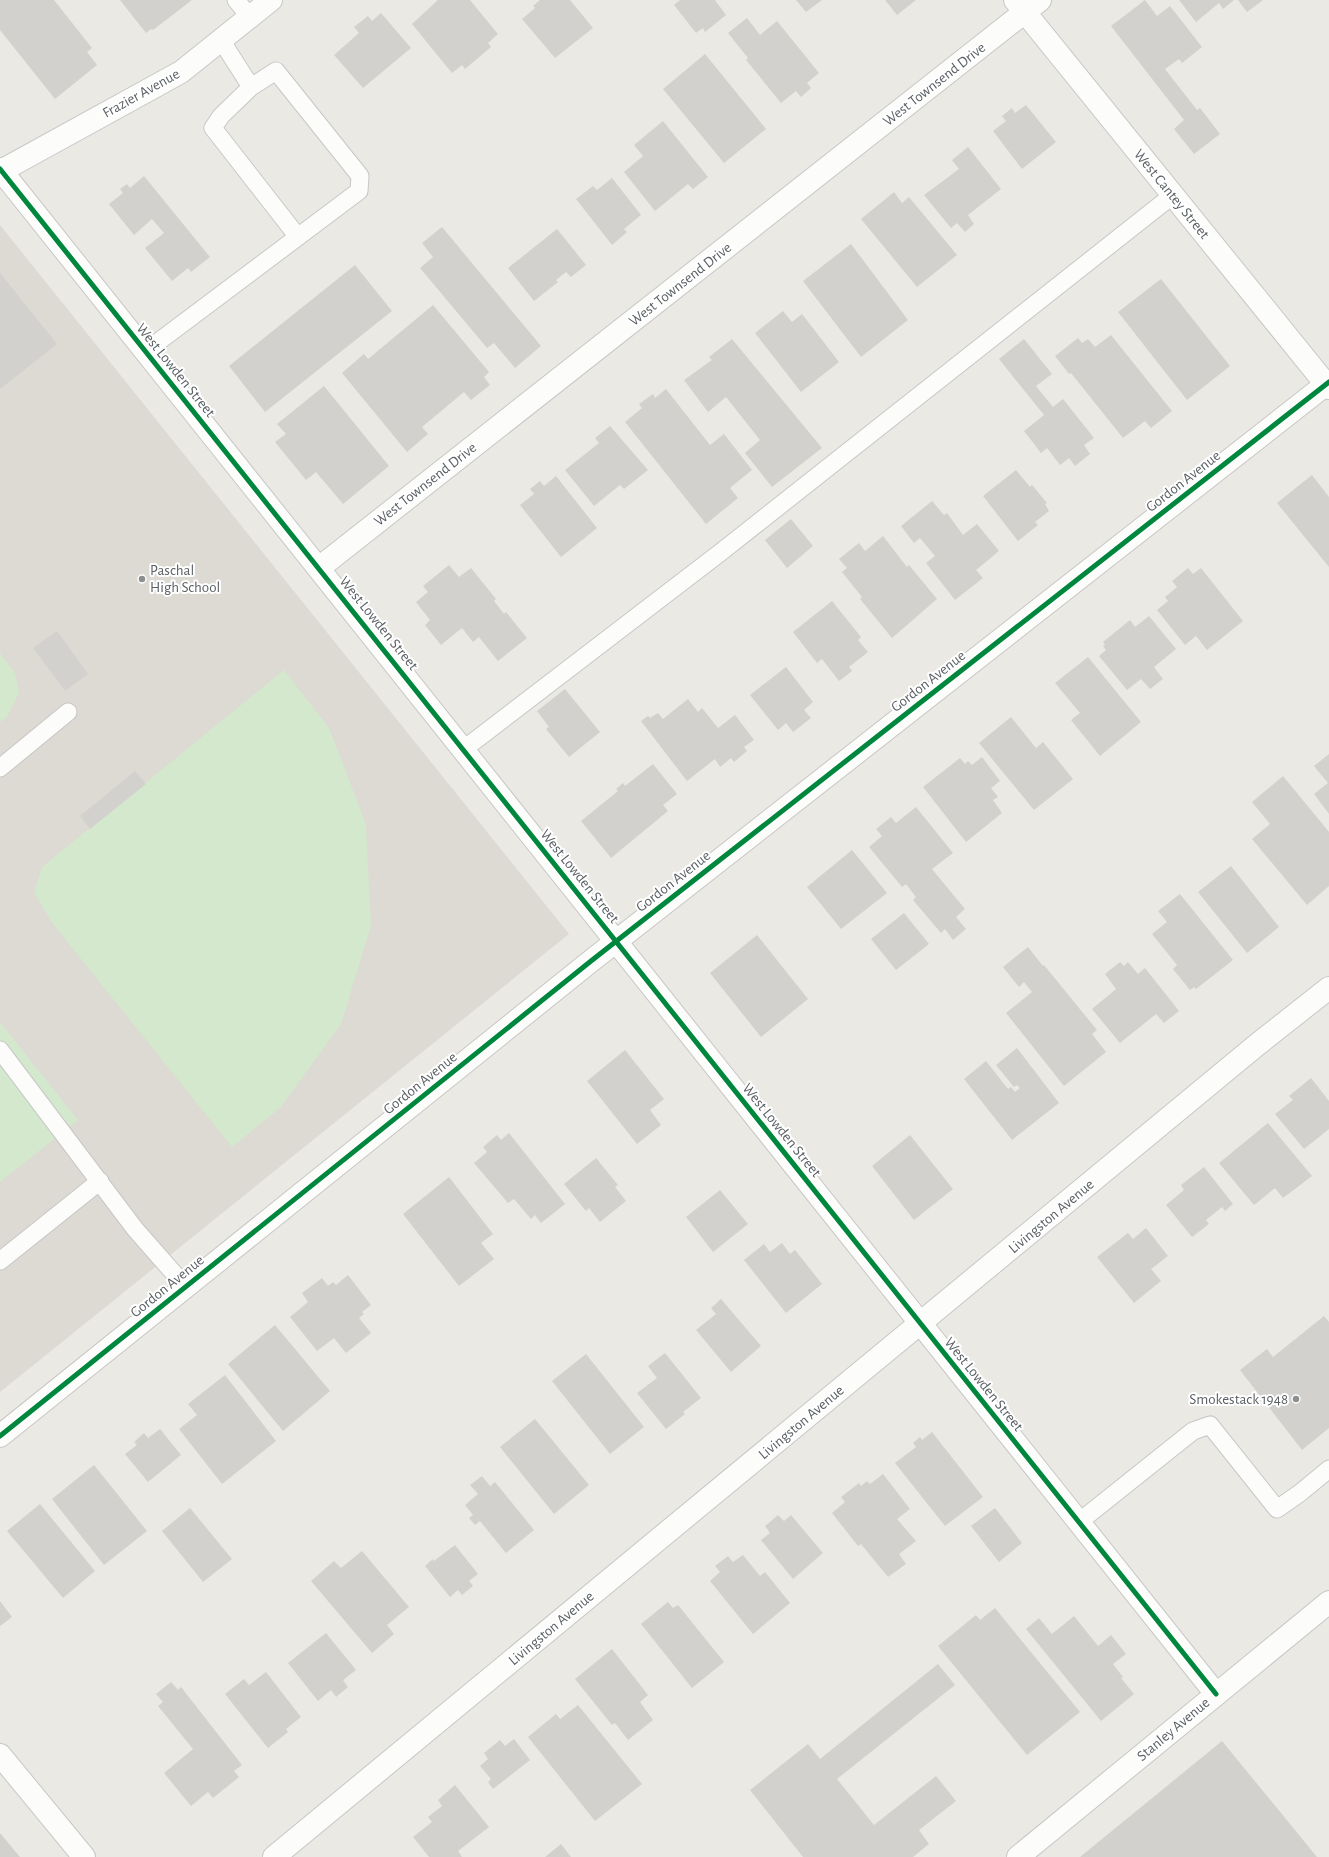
<svg xmlns="http://www.w3.org/2000/svg" width="1329" height="1857" font-family="'Alegreya Sans',sans-serif">
	<rect width="100%" height="100%" fill="#ebe9e4"/>
	<path fill="#ddd9d3" d="M0,225L569,934L0,1392Z"/>
	<path fill="#d3e8cd" d="M0,653L15,673L19,693L7,717L0,722Z
		M284,670L329,728L366,824L371,926L341,1024L281,1107L232,1147L53,924L34,893L42,867Z
		M0,1022L78,1120L0,1182Z"/>
	<path fill="#d2d1ce" d="M0,0H54L92,48L87,52L97,65L55,99L0,30Z
		M120,0H192L153,30L151,29L146,33Z
		M438,0H470L498,34L488,43L491,47L465,69L462,65L452,73L412,24Z
		M540,0H570L593,28L555,58L522,19L535,8L533,6Z
		M680,0H715L726,15L705,32L703,28L696,33L674,5Z
		M796,0H822L806,12Z
		M885,0H916L897,15Z
		M1145,0L1157,16L1170,6L1202,47L1182,63L1179,59L1165,69L1197,110L1200,108L1220,134L1194,154L1174,129L1184,120L1111,26Z
		M1179,0H1234L1223,9L1219,3L1196,22Z
		M1238,0H1263L1247,12Z
		M381,13L411,48L363,88L334,55L359,33L354,27L368,16L372,21Z
		M747,18L760,35L777,21L819,73L807,83L811,88L801,97L796,91L781,103L746,60L748,58L728,33Z
		M705,54L766,129L724,163L663,89Z
		M1026,105L1056,142L1022,169L993,131L1006,121L1002,116L1012,108L1015,113Z
		M663,121L708,177L693,189L688,184L655,211L624,172L643,156L634,145Z
		M968,147L1001,189L968,215L974,224L965,232L957,223L951,228L924,195L959,169L952,160Z
		M144,176L210,257L191,272L188,268L172,281L145,248L164,233L152,219L134,235L109,204L123,193L120,189L127,184L130,188Z
		M612,178L641,215L624,229L627,232L612,245L576,199L593,186L597,190Z
		M894,192L902,203L909,197L957,255L917,287L861,219Z
		M442,227L541,346L515,368L494,343L487,348L420,268L433,257L422,243Z
		M557,229L586,265L571,277L566,272L556,280L558,282L534,301L508,268Z
		M851,244L908,320L861,357L803,281Z
		M355,265L392,311L265,412L229,366Z
		M0,273L57,344L0,389Z
		M1161,279L1230,366L1187,400L1118,312Z
		M433,305L489,372L484,377L490,385L471,400L464,392L422,427L428,434L407,452L342,373L364,354L368,359Z
		M783,311L792,322L802,314L839,362L801,392L755,333Z
		M1111,335L1172,411L1151,428L1145,421L1123,438L1071,373L1069,374L1055,356L1078,338L1082,343L1088,339L1095,347Z
		M732,339L822,448L772,487L745,453L760,440L726,397L708,412L684,380L712,360L709,357Z
		M1024,339L1052,374L1036,386L1053,407L1063,399L1094,438L1084,445L1090,454L1075,466L1069,458L1060,465L1047,448L1041,453L1024,431L1044,415L999,359Z
		M324,386L389,466L343,504L316,472L306,480L275,442L286,434L277,424Z
		M666,389L710,445L724,434L752,470L730,488L738,498L706,524L625,422L642,408L639,404L653,394L655,398Z
		M610,426L648,470L624,489L620,485L594,506L565,470L599,443L595,438Z
		M1016,470L1030,487L1032,485L1047,503L1045,504L1049,511L1035,522L1038,525L1018,541L983,496Z
		M1312,475L1329,497V567L1277,503Z
		M556,476L597,528L561,557L520,505L534,494L530,489L540,481L544,486Z
		M932,501L944,515L947,513L963,535L977,524L999,551L976,570L983,578L955,600L926,563L935,556L920,538L914,543L901,526Z
		M791,519L813,546L787,568L765,540Z
		M883,536L907,567L909,565L937,599L892,638L860,599L862,597L842,572L847,568L839,559L859,543L865,551Z
		M449,565L459,577L471,568L496,599L494,601L504,614L506,612L527,638L498,661L479,637L473,642L462,628L441,645L425,625L430,620L416,602L428,592L423,586Z
		M1188,568L1193,574L1201,568L1243,621L1207,650L1196,636L1185,645L1157,610L1168,601L1165,597L1177,587L1172,581Z
		M832,601L861,637L858,640L868,652L849,667L852,671L839,681L822,659L817,663L793,632Z
		M1149,616L1176,649L1154,667L1163,679L1150,689L1141,679L1127,690L1099,656L1106,650L1103,646L1105,645L1103,642L1130,620L1135,627Z
		M57,631L88,674L65,691L33,648Z
		M1088,657L1141,722L1100,756L1071,720L1080,713L1055,683Z
		M786,667L813,702L804,710L811,718L793,732L786,723L778,730L750,695Z
		M565,689L600,732L569,757L546,729L549,727L537,711Z
		M688,699L698,712L702,708L718,728L735,715L754,740L744,747L747,751L734,762L731,758L720,767L715,759L687,781L641,721L648,716L650,718L658,713L663,719Z
		M1011,717L1036,748L1043,742L1073,779L1034,810L979,743Z
		M1329,754V814L1314,794L1328,783L1314,766Z
		M982,757L1000,781L991,788L998,797L993,800L1002,813L966,842L923,787L960,758L965,764L968,761L972,765Z
		M653,764L677,794L663,805L668,811L611,858L581,821L618,791L616,789L623,783L625,786Z
		M135,771L146,784L90,829L80,816Z
		M1283,776L1329,832V886L1307,905L1252,839L1270,824L1252,802Z
		M916,807L953,853L932,869L965,909L956,917L966,929L953,940L945,929L941,933L913,900L916,897L906,884L902,887L869,847L882,836L876,829L891,817L896,823Z
		M852,850L887,893L841,929L807,887Z
		M1231,866L1279,927L1247,953L1198,892Z
		M1180,894L1233,960L1196,989L1194,987L1190,990L1173,969L1177,965L1152,934L1167,922L1158,911Z
		M904,913L929,944L896,970L871,939Z
		M757,935L808,999L761,1037L710,973Z
		M1028,947L1043,966L1044,965L1097,1030L1092,1034L1106,1052L1064,1086L1006,1013L1032,992L1024,982L1019,987L1003,967Z
		M1120,962L1124,966L1128,962L1138,974L1145,968L1179,1011L1164,1023L1156,1014L1120,1043L1092,1009L1116,989L1105,974Z
		M1017,1048L1059,1103L1012,1140L964,1079L986,1061L1008,1089L1011,1087L1015,1092L1020,1088L1017,1085L1014,1087L996,1065Z
		M625,1050L664,1099L650,1110L661,1125L637,1144L587,1081Z
		M1311,1078L1329,1101V1129L1304,1149L1275,1114L1293,1100L1289,1096Z
		M1268,1123L1312,1176L1283,1198L1275,1188L1254,1205L1219,1163Z
		M509,1133L565,1204L541,1223L535,1215L531,1219L514,1199L508,1203L474,1163L487,1152L483,1147L497,1135L501,1140Z
		M910,1135L953,1189L914,1220L872,1166Z
		M596,1158L618,1185L615,1187L626,1201L600,1222L589,1208L586,1211L564,1184Z
		M1204,1167L1233,1204L1225,1211L1222,1207L1206,1220L1209,1224L1192,1237L1166,1205L1184,1190L1181,1185Z
		M449,1177L493,1234L481,1243L494,1259L459,1286L403,1214Z
		M720,1190L748,1224L713,1252L686,1217Z
		M1146,1228L1168,1256L1151,1269L1161,1281L1134,1303L1097,1257L1128,1233L1133,1239Z
		M782,1243L790,1254L795,1250L822,1284L786,1313L744,1260L764,1244L770,1252Z
		M348,1275L371,1305L362,1312L364,1314L359,1318L371,1333L346,1353L334,1338L317,1351L290,1317L308,1302L302,1293L322,1278L328,1286L333,1282L336,1285Z
		M721,1299L761,1346L731,1372L696,1330L716,1314L711,1308Z
		M1324,1316L1329,1322V1428L1302,1450L1240,1370L1267,1349L1273,1357Z
		M275,1325L330,1391L283,1431L228,1364Z
		M665,1353L701,1398L683,1412L685,1414L666,1429L637,1393L657,1378L648,1366Z
		M586,1354L644,1427L610,1454L552,1381Z
		M225,1375L276,1441L222,1484L179,1429L197,1415L188,1404Z
		M535,1419L589,1485L554,1514L500,1447Z
		M160,1429L181,1455L148,1482L125,1454L137,1445L134,1442L144,1433L148,1438Z
		M932,1432L983,1497L945,1526L895,1463L916,1447L913,1443L920,1437L922,1440Z
		M94,1465L147,1531L104,1565L52,1499Z
		M883,1474L910,1509L897,1519L916,1541L899,1554L906,1564L888,1577L861,1544L858,1546L832,1513L845,1502L841,1497L859,1483L861,1486L867,1481L870,1484Z
		M482,1476L490,1486L495,1482L534,1530L506,1553L480,1521L475,1525L469,1518L473,1515L465,1505L478,1494L470,1485Z
		M40,1504L95,1571L63,1598L7,1531Z
		M190,1508L232,1559L203,1582L162,1531Z
		M995,1508L1022,1543L999,1562L971,1526Z
		M778,1515L784,1521L791,1515L823,1553L793,1579L761,1540L770,1533L765,1526Z
		M455,1545L478,1574L469,1581L473,1586L462,1595L458,1590L450,1597L425,1566L433,1559L434,1561Z
		M362,1551L409,1607L387,1625L394,1634L372,1653L311,1581L334,1561L341,1568Z
		M743,1555L760,1576L765,1572L790,1603L753,1634L710,1581L720,1572L715,1566L728,1556L733,1562Z
		M0,1601L12,1617L0,1626Z
		M668,1602L673,1608L678,1605L724,1662L692,1688L641,1624Z
		M995,1608L1080,1712L1027,1755L938,1646L976,1615L980,1620Z
		M1074,1616L1098,1646L1111,1635L1126,1654L1113,1664L1123,1677L1121,1678L1134,1694L1101,1721L1026,1629L1039,1618L1052,1634Z
		M326,1633L356,1670L343,1680L348,1687L336,1697L331,1690L318,1701L288,1663Z
		M612,1649L648,1695L640,1702L653,1720L628,1740L615,1723L612,1725L575,1679Z
		M938,1664L955,1685L837,1779L874,1825L936,1776L956,1801L919,1830L929,1844L913,1857H803L750,1790L808,1744L820,1759Z
		M266,1672L301,1717L286,1729L288,1732L268,1748L225,1694L244,1679L249,1685Z
		M171,1682L178,1690L181,1687L242,1765L234,1771L239,1777L213,1798L208,1792L191,1806L164,1773L193,1749L158,1706L163,1702L156,1694Z
		M578,1705L642,1784L595,1821L528,1737L556,1714L560,1719Z
		M514,1739L530,1760L493,1789L488,1782L491,1779L480,1766L488,1759L484,1753L500,1740L505,1746Z
		M1222,1741L1317,1857H1080Z
		M455,1785L489,1827L458,1851L462,1857H429L413,1837L432,1822L428,1817L442,1806L438,1800Z
		M0,1833L20,1857H0Z
		M561,1844L571,1857H545Z"/>
	<g fill="none" stroke-linecap="round" stroke-linejoin="round">
		<g stroke="#c7c7c7" stroke-width="19">
			<path id="service" d="M236,0L250,17
				M251,87L221,116L213,128L298,237
				M146,351L359,191L360,176L276,71L251,87L221,40
				M464,749L721,552L1173,195
				M0,768L68,712
				M0,1050L135,1229L186,1287
				M0,1261L100,1181
				M1079,1522L1193,1431L1210,1425L1277,1509L1300,1493L1329,1469"/>
		</g>
		<g stroke="#c7c7c7" stroke-width="24">
			<path id="minor" d="M1015,0L1329,388
				M0,169L1216,1694
				M1,171L181,72L271,0
				M319,568L1040,0
				M0,1436L591,961L1329,382
				M0,1755L84,1857
				M274,1857L1258,1044L1329,988
				M1018,1857L1329,1602"/>
		</g>
		<use href="#service" stroke="#fcfcfb" stroke-width="17"/>
		<use href="#minor" stroke="#fcfcfb" stroke-width="22"/>
		<g stroke="#fff" stroke-width="8">
			<path id="cycleway" d="M0,169L1216,1694
				M0,1436L591,961L1329,382"/>
		</g>
		<use href="#cycleway" stroke="#00873e" stroke-width="5"/>
	</g>
	<g fill="#8c8f90" stroke="#fff" stroke-width="1.5">
		<circle cx="142" cy="579" r="4"/>
		<circle cx="1296" cy="1399" r="4"/>
	</g>
	<g text-anchor="middle" stroke-width="4" stroke-linejoin="round" paint-order="stroke">
		<g font-size="15" fill="#595f63" stroke="#fff">
			<text transform="translate(934 84) rotate(-38)" y="5">West Townsend Drive</text>
			<text transform="translate(141 93) rotate(-29)" y="5">Frazier Avenue</text>
			<text transform="translate(1172 194) rotate(51)" y="5">West Cantey Street</text>
			<text transform="translate(680 284) rotate(-38)" y="5">West Townsend Drive</text>
			<text transform="translate(176 370) rotate(51)" y="5">West Lowden Street</text>
			<text transform="translate(1183 481) rotate(-38)" y="5">Gordon Avenue</text>
			<text transform="translate(425 484) rotate(-38)" y="5">West Townsend Drive</text>
			<text transform="translate(379 623) rotate(51)" y="5">West Lowden Street</text>
			<text transform="translate(928 681) rotate(-38)" y="5">Gordon Avenue</text>
			<text transform="translate(580 876) rotate(51)" y="5">West Lowden Street</text>
			<text transform="translate(673 881) rotate(-38)" y="5">Gordon Avenue</text>
			<text transform="translate(420 1083) rotate(-39)" y="5">Gordon Avenue</text>
			<text transform="translate(782 1130) rotate(51)" y="5">West Lowden Street</text>
			<text transform="translate(1051 1216) rotate(-40)" y="5">Livingston Avenue</text>
			<text transform="translate(167 1286) rotate(-39)" y="5">Gordon Avenue</text>
			<text transform="translate(984 1384) rotate(51)" y="5">West Lowden Street</text>
			<text transform="translate(801 1422) rotate(-40)" y="5">Livingston Avenue</text>
			<text transform="translate(551 1628) rotate(-40)" y="5">Livingston Avenue</text>
			<text transform="translate(1173 1729) rotate(-40)" y="5">Stanley Avenue</text>
		</g>
		<g font-size="15" fill="#595f63" stroke="#fff" text-anchor="start">
			<text x="150" y="575">Paschal<tspan x="150" dy="17">High School</tspan></text>
			<text x="1288" y="1404" text-anchor="end">Smokestack 1948</text>
		</g>
	</g>
</svg>
